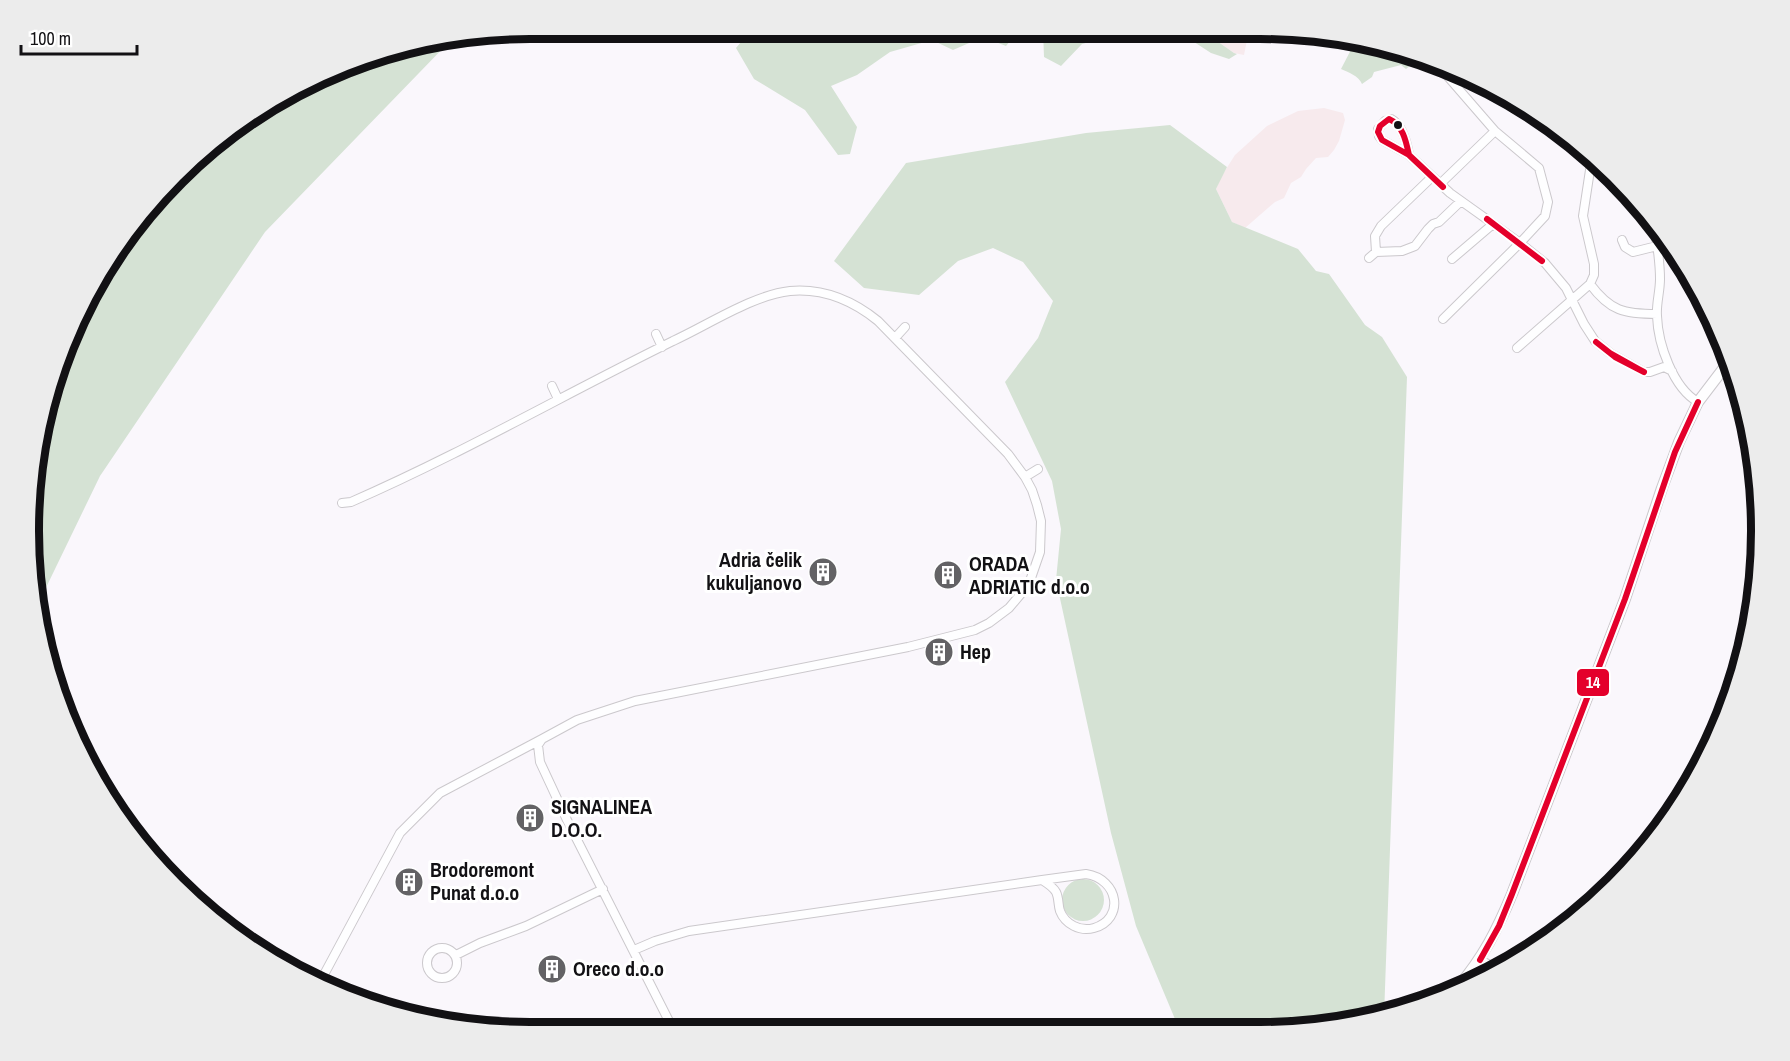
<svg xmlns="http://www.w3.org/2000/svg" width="1790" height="1061" font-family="'Archivo Narrow',sans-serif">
	<rect width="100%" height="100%" fill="#faf7fc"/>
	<path fill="#f7eaed" d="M1207,29L1249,30L1244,55L1234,53L1214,39Z
		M1324,108L1343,113L1345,120L1339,141L1334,150L1328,157L1316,158L1306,169L1301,177L1291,183L1284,198L1275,202L1245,228L1232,222L1216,189L1221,177L1235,155L1267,126L1298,111Z"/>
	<path fill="#d5e2d4" d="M752,29H1020L1006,46L983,37L953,50L932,40L890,52L857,75L831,86L857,127L850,154L838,155L805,110L754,79L736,48Z
		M1040,29H1207L1214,39L1234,53L1237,54L1229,59L1211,53L1191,40L1158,32L1123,33L1082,44L1061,66L1044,57L1043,30Z
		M449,42L265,232L100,476L40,600L29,530L55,369L132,225L225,132L369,55Z
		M1355,42L1406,52V55L1411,65L1406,69L1401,65L1374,72L1372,77L1362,84C1359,76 1348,72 1341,69Z
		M1170,125L1227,167L1216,189L1232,222L1298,249L1316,271L1329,274L1365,325L1382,337L1407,377L1384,1016L1293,1031H1180L1136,926L1111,833L1056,580L1061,529L1052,481L1005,382L1038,338L1053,301L1023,262L993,248L958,261L919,295L864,288L834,261L906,163L1086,133Z
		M1062 900a21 21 0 1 1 42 0a21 21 0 1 1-42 0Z"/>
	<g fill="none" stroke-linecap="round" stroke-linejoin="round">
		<g stroke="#cbc8cc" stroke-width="10">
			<path id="minor" d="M1436,63L1495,131L1539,168L1548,202L1545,216L1520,243L1443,319
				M1409,155C1407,143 1402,125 1391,119L1385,121L1378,129L1379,136L1382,140L1409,155L1450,193L1520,243L1545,263L1566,288L1584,324L1595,341L1610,353L1644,372H1650L1664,367L1672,371
				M1440,184L1495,131
				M1654,224C1657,242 1660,261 1660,279C1660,292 1656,304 1657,316C1658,344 1673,388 1698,402
				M1622,240L1625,247L1633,252L1657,246
				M1376,252L1375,236L1381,226L1432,177
				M1369,258L1376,252L1402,251L1415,246L1428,229L1433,224L1439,222L1461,201
				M1452,259L1493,224
				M1590,284C1610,311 1624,314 1657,314
				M656,334L662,347
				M895,338L905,327
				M1517,348L1590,284L1594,275V264L1583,216L1592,157
				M552,386L558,399
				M1025,477L1038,469
				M342,503L351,502C461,454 565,394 673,341C708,325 753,295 790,291C824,288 852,300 878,321L1008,454L1025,477L1032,490L1037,505L1041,521L1040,552L1031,578L1025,589L1009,608L989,623L975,630L908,647L635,701L577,720L542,739L538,745L540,762L567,820L674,1031
				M1086,874C1119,879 1125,919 1094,928C1080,932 1065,924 1060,911C1058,905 1059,898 1056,892C1053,887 1047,883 1042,880Z
				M427 963a15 15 0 1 1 30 0a15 15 0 1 1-30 0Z
				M634,950L655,941L689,931L1042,880
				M456,955L480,943L526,926L603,889
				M1480,960L1500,970
				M320,982L400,833L440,793L542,739"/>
		</g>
		<g stroke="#cbc8cc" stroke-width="12">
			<path id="major" d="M1458,987C1484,956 1497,930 1512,894L1625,599L1662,488L1679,442L1698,402L1730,360"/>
		</g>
		<use href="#minor" stroke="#fefeff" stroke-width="8"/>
		<use href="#major" stroke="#fefeff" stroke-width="10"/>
		<g stroke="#fff" stroke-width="10">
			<path id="bus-1" d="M1389,119C1403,125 1406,141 1409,155L1382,140L1378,132L1380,126Z
				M1409,155L1443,187
				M1409,155L1443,187
				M1487,219L1542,261
				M1487,219L1542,261
				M1596,342L1610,353L1644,372
				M1596,342L1615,357L1644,372
				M1480,960L1499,926L1512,894L1625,599L1675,452L1698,402"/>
		</g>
		<use href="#bus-1" stroke="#e4002b" stroke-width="6"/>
	</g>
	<defs>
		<g id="building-disc" transform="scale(1.5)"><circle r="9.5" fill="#636265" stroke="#fff"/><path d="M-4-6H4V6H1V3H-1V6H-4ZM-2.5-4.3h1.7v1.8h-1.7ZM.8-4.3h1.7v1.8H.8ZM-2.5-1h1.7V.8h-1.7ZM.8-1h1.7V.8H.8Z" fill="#fff"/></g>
	</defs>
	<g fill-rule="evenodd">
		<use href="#building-disc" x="823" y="572"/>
		<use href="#building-disc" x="948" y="575"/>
		<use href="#building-disc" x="939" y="652"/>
		<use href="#building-disc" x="530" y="818"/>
		<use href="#building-disc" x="409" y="882"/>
		<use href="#building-disc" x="552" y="969"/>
	</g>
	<circle fill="#121114" stroke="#fff" stroke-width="2" cx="1398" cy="125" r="5"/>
	<g text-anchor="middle" stroke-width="6" stroke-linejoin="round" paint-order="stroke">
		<g font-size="20" font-weight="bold" fill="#121114" stroke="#fff" text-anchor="start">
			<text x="802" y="567" text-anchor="end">Adria čelik<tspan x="802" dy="23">kukuljanovo</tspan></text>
			<text x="969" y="571">ORADA<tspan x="969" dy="23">ADRIATIC d.o.o</tspan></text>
			<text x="960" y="659">Hep</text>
			<text x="551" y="814">SIGNALINEA<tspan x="551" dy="23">D.O.O.</tspan></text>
			<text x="430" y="877">Brodoremont<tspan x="430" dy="23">Punat d.o.o</tspan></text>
			<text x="573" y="976">Oreco d.o.o</text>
		</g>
	</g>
	<path d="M0 0H1790V1061H0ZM530 39H1260A491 491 0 0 1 1751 530V531A491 491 0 0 1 1260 1022H530A491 491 0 0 1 39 531V530A491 491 0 0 1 530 39Z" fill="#ececec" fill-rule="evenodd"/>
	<path fill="none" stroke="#121114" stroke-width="8" d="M530 39H1260A491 491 0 0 1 1751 530V531A491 491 0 0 1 1260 1022H530A491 491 0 0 1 39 531V530A491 491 0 0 1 530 39Z"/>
	<rect stroke="#fff" stroke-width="2" x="1576" y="668" width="34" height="29" rx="6" fill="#e4002b"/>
	<g font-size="16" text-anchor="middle" font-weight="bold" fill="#fff">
		<text x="1593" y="688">14</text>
	</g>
	<path d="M21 45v9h116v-9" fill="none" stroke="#121114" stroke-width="3"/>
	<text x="30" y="45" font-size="18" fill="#121114" stroke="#ffffff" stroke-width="4.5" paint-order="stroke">100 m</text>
</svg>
